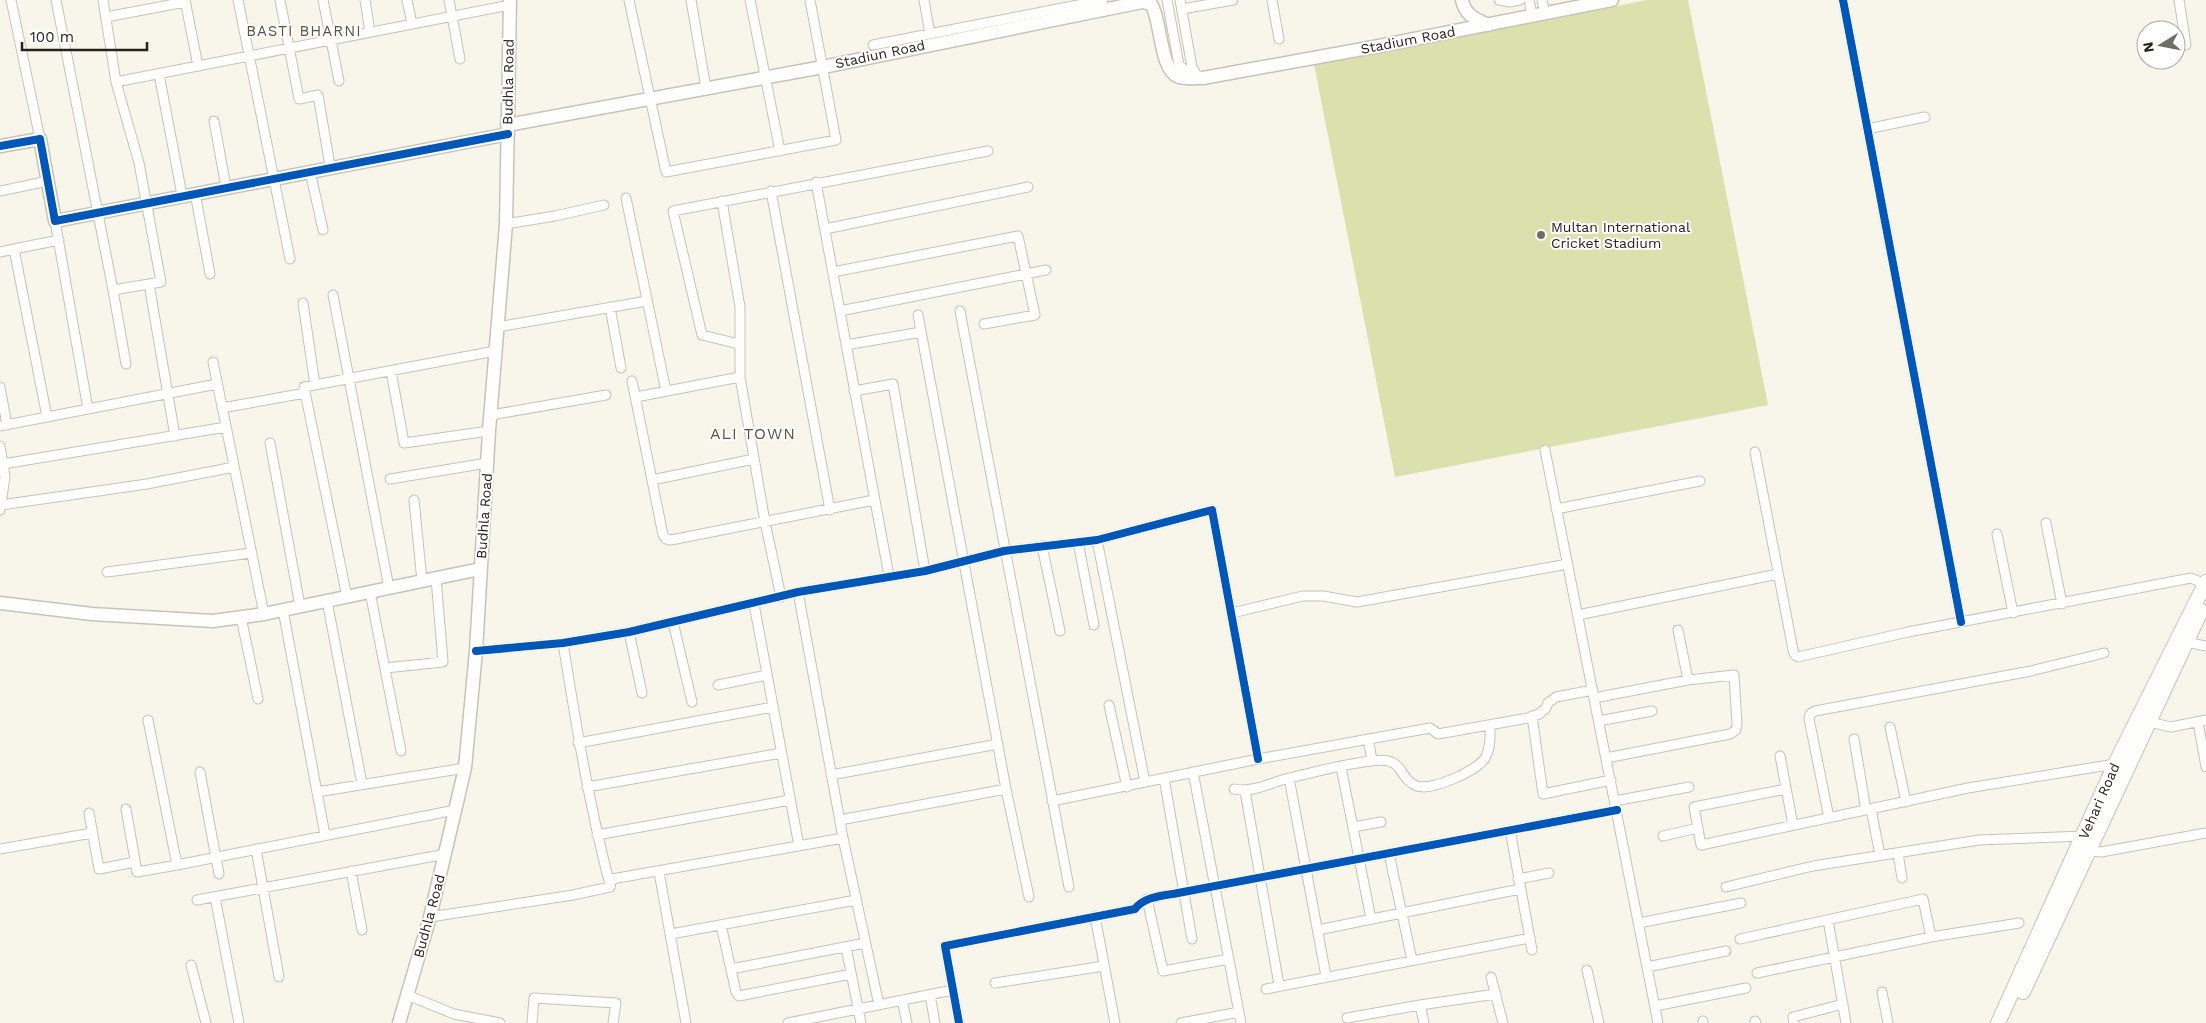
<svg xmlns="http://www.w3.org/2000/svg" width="2206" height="1023" font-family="'Work Sans',sans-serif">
	<rect width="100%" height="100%" fill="#f8f5eb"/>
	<path fill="#dae1ac" d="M1647,0H1688L1768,405L1395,477L1314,64Z"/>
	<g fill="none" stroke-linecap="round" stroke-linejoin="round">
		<g stroke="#c5c3bb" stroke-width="11">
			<path id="street" d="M11,0L40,139
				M56,0L113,290L126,364
				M103,0L116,82L139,163L161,282L113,290
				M185,0L198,66
				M238,0L290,259
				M280,0L299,99L318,95L330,166
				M323,0L339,81
				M365,0L370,32
				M407,0L412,24
				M449,0L460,59
				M629,0L666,172L836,140L810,0
				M691,0L706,88
				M750,0L780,151
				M924,0L930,34
				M1167,0L1179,65L1184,69L1202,77
				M1180,0L1192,67L1196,74
				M1272,0L1279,39
				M1499,0L1510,2L1520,0
				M1529,0L1532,15
				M1542,0L1545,13
				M1843,0L1961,622
				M2179,0L2186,45
				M1182,9L1233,0
				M106,17L185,2
				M873,45L1103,0
				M159,74L182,195
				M116,82L510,5
				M214,121L226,187
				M1867,129L1925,117
				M310,171L323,230
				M816,182L889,576
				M0,191L48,181
				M771,191L830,510
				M195,193L210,274
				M626,198L666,391
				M722,201L740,307V377L765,522L781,597
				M55,221L88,409
				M506,224L555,216L604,205
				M825,229L1028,187
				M0,252L14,249
				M833,272L1018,236L1035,315L984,324
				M149,284L175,436
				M333,295L389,588
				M303,303L315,385
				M610,307L621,368
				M840,311L1046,270
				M960,311L1069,887
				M918,315L1006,789L1029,897
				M497,327L647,301
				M739,344L702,335L673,211L988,151
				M846,345L921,332
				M213,362L264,614
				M391,371L404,443L489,431
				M632,381L663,535L666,539L671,540L874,500
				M0,387L7,425
				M854,391L893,384L925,571
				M636,397L740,377
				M222,408L305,393
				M491,415L606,395
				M47,417L14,249L59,240
				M0,426L217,384
				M270,443L300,606
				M0,446L5,477L0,510
				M1545,450L1658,1023
				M1755,452L1793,650L1795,655L1798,657L1908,632L2191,578L2205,584
				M3,464L226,427
				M390,479L487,463
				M652,480L754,459
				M414,500L422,581
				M1,505L147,484L234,467
				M1556,509L1700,481
				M2046,523L2062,604
				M1997,534L2013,613
				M1097,540L1145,782
				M1078,542L1094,625
				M1042,546L1060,631
				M107,572L251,553
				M370,592L401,751
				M798,592L843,838L879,1005
				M347,597L304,387L495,351
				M327,601L362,784
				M754,604L799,846
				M283,610L325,835
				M1232,613L1303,596H1323L1357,602L1568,564
				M1578,615L1778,574
				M241,617L258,699
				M673,622L692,702
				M1678,630L1688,680
				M629,632L642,693
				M2186,642L2206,646
				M563,643C576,724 589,805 610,885
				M476,651L563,643L629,632L798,592L925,571L1004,551L1097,540L1212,510L1258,759
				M385,668L443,662L436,578
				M718,685L767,675
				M1594,698L1688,680L1734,675L1737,724L1736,730L1730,734L1606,758
				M1109,705L1127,787
				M1532,716L1543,794L1611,780
				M148,720L177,865L455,810
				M1599,721L1652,711
				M2149,722L2171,727L2206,720
				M2198,722L2206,767
				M1890,727L1906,802
				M1368,739L1372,760
				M1854,739L1866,810
				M578,743L773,707
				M1780,756L1793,825
				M1341,767L1371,919
				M200,772L219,874
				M1193,772L1241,1023
				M831,775L998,744
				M1164,778L1192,939
				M1289,778L1326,976
				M587,787L781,753
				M1234,789C1252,793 1270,783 1289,778C1315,772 1344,764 1371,761C1407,756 1396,778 1417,786C1432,791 1477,771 1485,758C1491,748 1490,736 1490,725
				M1786,789L1694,807L1701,845L1968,788L2115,764
				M1245,791L1279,985
				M317,792L465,768
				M1052,801L1258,759L1430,728L1438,734L1528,718L1539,714L1546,708L1548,703L1556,697L1593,690
				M1615,801L1689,787
				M126,809L137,872L177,865
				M1871,809L1880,855
				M89,813L99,869L135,862
				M1829,818L1809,719L1810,714L1815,711L2031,671L2104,653
				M840,820L1006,789
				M1353,827L1381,822
				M1510,830L1532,950
				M597,835L790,800
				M1663,836L1698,828
				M0,849L92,833
				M256,849L279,977
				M2089,851L2101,852L2206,833
				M1898,853L1902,878
				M1389,854L1412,960
				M351,871L362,930
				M659,872L686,1023
				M1518,879L1549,873
				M1726,887L1813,866L1979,840L2084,836
				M215,897L239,1023
				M1147,899L1163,971L1229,959
				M197,900L446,854
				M1095,916L1115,1023
				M430,917L573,895L610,887L612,879L843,838
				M1828,920L1846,1023
				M1639,923L1741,903
				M721,925L736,992L739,996L851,974
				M1318,930L1520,889
				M671,934L856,900
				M1740,939L1923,899L1931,937
				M846,947L861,1023
				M191,965L206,1023
				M1647,967L1726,951
				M731,969L865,943
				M1587,970L1599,1023
				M1757,973L1931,937L2019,923
				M1491,977L1503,1023
				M995,983L1104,966
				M1266,989L1530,938
				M1882,992L1888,1023
				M407,995L454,1014L500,1023
				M930,995L935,1023
				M902,1000L907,1023
				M1420,1005L1424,1023
				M1655,1006L1746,988
				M1347,1018L1420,1005L1496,994
				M1703,1021V1023
				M1755,1021L1756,1023
				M532,1023L534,998L616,1003L613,1023
				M788,1023L953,990
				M959,1023L945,946L1135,909C1145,896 1163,896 1178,893L1617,810
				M1181,1023L1239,1012
				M1794,1023L1793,1017L1843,1004"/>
		</g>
		<g stroke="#c5c3bb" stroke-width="15">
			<path id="secondary" d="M1462,0C1465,15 1475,19 1488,25
				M507,125L823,67L1142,2L1151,4C1162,21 1159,70 1179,77C1186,79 1195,78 1203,78L1379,46L1612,0
				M0,146L40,139L55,221L508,134
				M0,603L92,614L213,621L264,614L480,569
				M399,1023L430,917L465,768L476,651L489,431L506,224L510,0"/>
		</g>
		<g stroke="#c5c3bb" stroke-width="16">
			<path id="primary" d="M2023,992L2201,611
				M1998,1023L2115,764L2206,582"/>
		</g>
		<use href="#street" stroke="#fefefc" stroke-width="9"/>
		<use href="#secondary" stroke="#fefefc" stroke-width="12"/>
		<use href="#primary" stroke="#fefefc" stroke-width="14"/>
		<g stroke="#fff" stroke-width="11">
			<path id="cycleway" d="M1843,0L1961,622
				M0,146L40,139L55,221L508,134
				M476,651L563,643L629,632L798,592L925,571L1004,551L1097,540L1212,510L1258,759
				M959,1023L945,946L1135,909C1145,896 1163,896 1178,893L1617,810"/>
		</g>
		<use href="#cycleway" stroke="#0057b8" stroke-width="8"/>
	</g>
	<circle fill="#6f6c64" stroke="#fff" stroke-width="2" cx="1541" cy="235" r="5"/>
	<g text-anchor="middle" stroke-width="4" stroke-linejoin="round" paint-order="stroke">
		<g font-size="14" fill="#25231c" stroke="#fff">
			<text transform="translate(1408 40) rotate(-11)" y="5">Stadium Road</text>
			<text transform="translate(880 54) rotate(-12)" y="5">Stadiun Road</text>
			<text transform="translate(508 82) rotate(-89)" y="5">Budhla Road</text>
			<text transform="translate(484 516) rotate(-86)" y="5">Budhla Road</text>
			<text transform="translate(2099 801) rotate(-66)" y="5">Vehari Road</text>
			<text transform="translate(429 916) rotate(-75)" y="5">Budhla Road</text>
		</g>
		<g font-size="14" fill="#25231c" stroke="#fff" text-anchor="start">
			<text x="1551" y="232">Multan International<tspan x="1551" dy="16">Cricket Stadium</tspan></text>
		</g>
		<g font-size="15" letter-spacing="1" fill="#585444" stroke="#fff">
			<text x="304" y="36">BASTI BHARNI</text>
		</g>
		<g font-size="16" letter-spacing="1" fill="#585444" stroke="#fff">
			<text x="753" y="439">ALI TOWN</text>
		</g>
	</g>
	<g transform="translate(2161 45) rotate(260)"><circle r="24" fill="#ffffff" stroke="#a8a7a4"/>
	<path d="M0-4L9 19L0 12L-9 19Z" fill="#6f6c64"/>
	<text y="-8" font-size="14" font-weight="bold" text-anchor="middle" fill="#25231c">N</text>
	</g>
	<path d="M22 42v8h125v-8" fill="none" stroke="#25231c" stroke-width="2.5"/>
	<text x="30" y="42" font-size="15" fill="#25231c" stroke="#ffffff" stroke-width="4" paint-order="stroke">100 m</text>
</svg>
